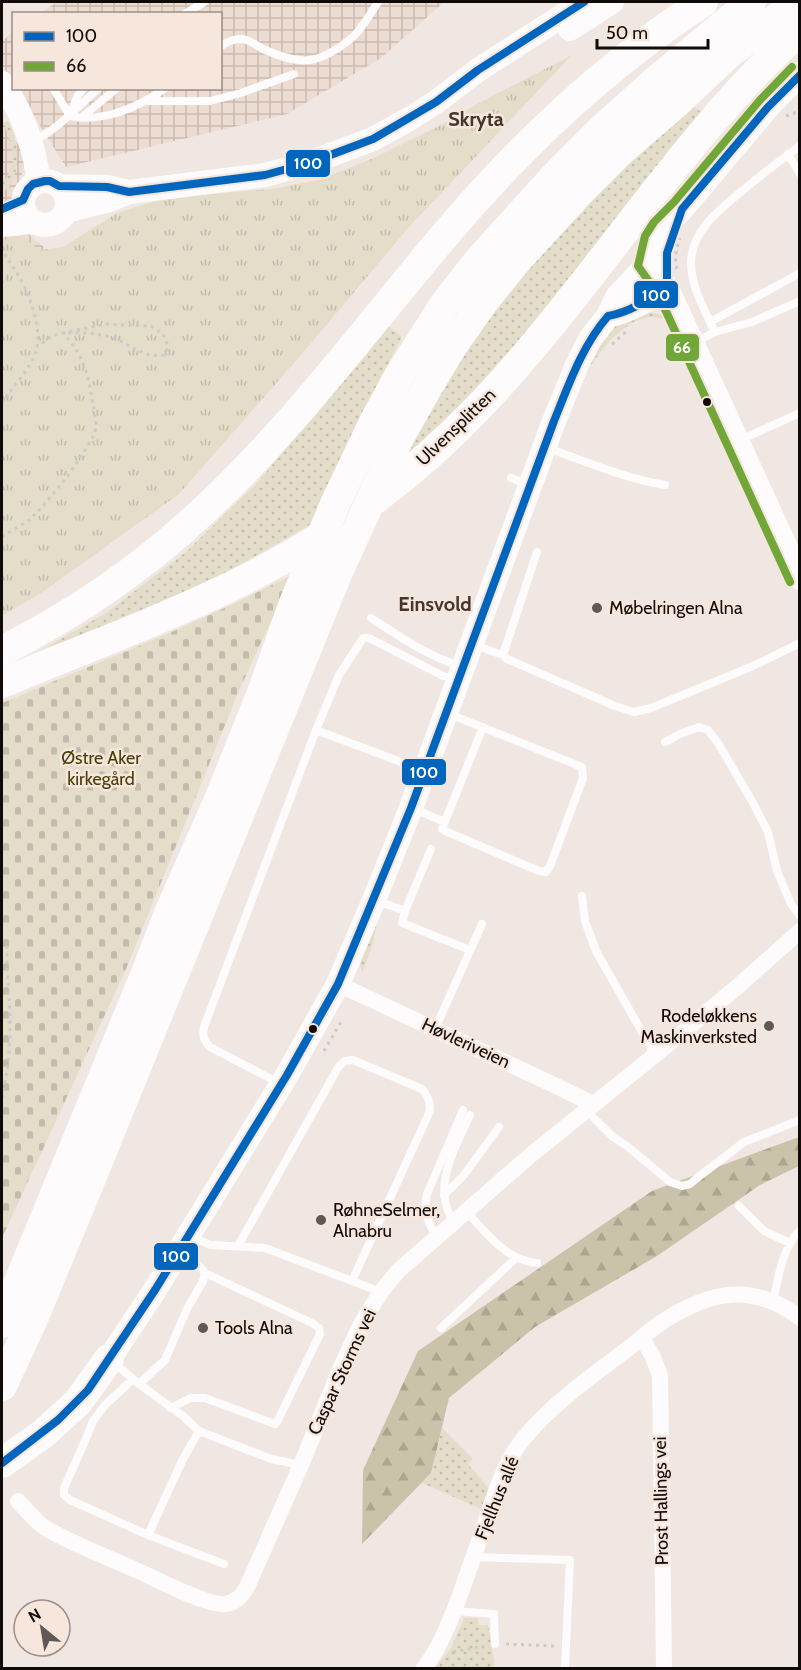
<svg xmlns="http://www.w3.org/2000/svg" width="801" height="1670" font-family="Cabin,sans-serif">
	<defs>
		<pattern id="industrial-grid" width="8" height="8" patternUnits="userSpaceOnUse" patternTransform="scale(1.5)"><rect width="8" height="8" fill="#eddcd2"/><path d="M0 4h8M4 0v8" fill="none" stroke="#cabbb3"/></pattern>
		<pattern id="grass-dots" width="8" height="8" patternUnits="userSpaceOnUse" patternTransform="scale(1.5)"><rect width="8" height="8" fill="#e4ddca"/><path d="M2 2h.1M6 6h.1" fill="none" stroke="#c3bcac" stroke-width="1.8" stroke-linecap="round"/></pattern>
		<pattern id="forest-firs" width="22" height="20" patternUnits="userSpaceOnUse" patternTransform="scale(1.5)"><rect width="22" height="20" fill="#cac3a9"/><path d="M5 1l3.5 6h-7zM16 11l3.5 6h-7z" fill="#aca690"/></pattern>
		<pattern id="cemetery-stones" width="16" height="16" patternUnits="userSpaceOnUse" patternTransform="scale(1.5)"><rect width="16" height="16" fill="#e4ddca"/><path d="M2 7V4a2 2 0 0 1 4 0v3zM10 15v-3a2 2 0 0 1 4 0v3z" fill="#c3bcac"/></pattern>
		<pattern id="park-tufts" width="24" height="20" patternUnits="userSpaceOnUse" patternTransform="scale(1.5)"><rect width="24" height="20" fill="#e4ddca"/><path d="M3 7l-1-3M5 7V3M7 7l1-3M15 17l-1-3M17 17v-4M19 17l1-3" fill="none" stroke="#c3bcac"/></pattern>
	</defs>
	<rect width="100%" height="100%" fill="#f1e7e2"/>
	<path fill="url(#industrial-grid)" d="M57,2H444L381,58L287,114L66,167L17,89L220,88V14L40,13Z
		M13,32V84L2,64V41Z
		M2,120L27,158L8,216L56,258L2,303Z"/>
	<path fill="url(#grass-dots)" d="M693,105L702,113L489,377L401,462L466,348L539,254L612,179Z
		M8,121C18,137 21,167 11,183C9,187 5,191 2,195V184L7,177L13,162L12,148L4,123Z
		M650,312L661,315L668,321C662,319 656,316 650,317C623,320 597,353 585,376L591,354L614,325Z
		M388,326L402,337L357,425L311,524L231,570L140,613L43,649L106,613L187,551L257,483Z
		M378,919L373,943L362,973L359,958Z
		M442,1428L473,1459L468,1464L489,1489L481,1509L422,1483L431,1474Z
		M464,1618H478V1625H488C490,1640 494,1653 494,1668H435L451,1648Z"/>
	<path fill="url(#forest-firs)" d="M799,1137V1166L760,1185L657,1256L535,1327L449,1398L431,1473L362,1544L363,1470L418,1351L652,1191Z"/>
	<path fill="url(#cemetery-stones)" d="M292,575L238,693L126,969L2,1238V703L165,635L231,605Z"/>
	<path fill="url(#park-tufts)" d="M572,55L409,227L307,348L179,494L44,591L2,616V284L6,279L2,273V242L16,233L40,250L63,247L117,213L155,201L209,194L271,189L319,180L374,158L439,126L477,104Z"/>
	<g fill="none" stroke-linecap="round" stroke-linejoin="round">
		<path stroke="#ccc9c8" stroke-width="3" stroke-dasharray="3 4.5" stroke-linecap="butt" d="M786,116L800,111
			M2,247C6,259 15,268 21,280C30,297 41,327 37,347C34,364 12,389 2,402
			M677,269C674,258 676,249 680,238
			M106,324L151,326L163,334L168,346L165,355C143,358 135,347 116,339C98,333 81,332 63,333Z
			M612,344L627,331
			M2,537C10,531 21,526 29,520C46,505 93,447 96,427C97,420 94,411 93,404C88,374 84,356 63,333L52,336L37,347
			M324,1051L342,1020
			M2,1098C7,1074 11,1047 10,1023C10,996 6,970 7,943
			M506,1644L556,1646
			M453,1652L484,1646"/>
		<path stroke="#fdfbfb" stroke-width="8" d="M185,14L204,2
			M220,47C229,40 241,36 251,42C255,44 259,47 263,49C274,54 287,59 299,60C318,63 340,48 354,36C363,27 371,13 378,2
			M53,88L70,116C102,123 140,107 165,88
			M147,101H210L241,93L294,74
			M71,112L78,95L84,88
			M81,118L117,88
			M31,142C58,130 77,107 99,88
			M788,154L800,174
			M710,322L800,273
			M715,332C705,311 691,287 691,262C692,228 724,206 748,186C765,172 782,159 800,146
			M694,343L715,332L752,322L800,301
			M740,440L800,413
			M548,448C586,462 624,478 665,485
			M511,478L527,484
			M371,618C399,636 427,656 460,666
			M474,645L503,655L507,659L615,706L634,712L651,708L753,666L800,643
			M503,655L537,552
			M449,714L582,767L583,778L550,866L546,872L539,871L445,831L442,829L483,727
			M316,730L339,675L363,638H369L443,676L457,680
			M665,742L680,734L699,727L708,730L718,743L752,801L768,832L777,871L791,904L800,916
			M414,809L445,822
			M582,896L585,921L596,951L655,1055
			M375,900L405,911L402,923L470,950
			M405,911L431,849
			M435,1029L482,924
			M279,1083L210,1047C204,1041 202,1036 204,1027L316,730L401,762L424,769
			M586,1110L613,1137L627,1146L670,1182L682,1186L690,1184L697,1178L744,1142L800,1120
			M444,1195L464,1175L499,1127
			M739,1206L764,1231L790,1243
			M466,1211C486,1233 506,1260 537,1263
			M453,1222C450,1215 446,1208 445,1200C440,1173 459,1139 470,1115
			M190,1237L211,1245L265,1248L381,1292
			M436,1237C428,1222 423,1211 427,1194L463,1110
			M238,1246L339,1066L345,1061L353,1060L422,1089C428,1096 430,1101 430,1111L352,1281
			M773,1303C778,1278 782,1248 800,1230
			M441,1328L516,1258
			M112,1361L139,1384L183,1416L199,1431L271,1459L301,1465
			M133,1379L105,1405L93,1421L85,1441L64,1488V1495L70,1500L148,1535L224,1564
			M139,1384L165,1360L187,1309L203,1281L205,1273L199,1266L179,1251
			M170,1408L191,1398H205L275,1424L278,1420L320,1334L319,1328L312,1323L205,1273
			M148,1535L183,1459L199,1431
			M473,1557L570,1560L565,1668
			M454,1611L494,1614L495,1644"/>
		<path stroke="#fdfbfb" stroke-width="16" d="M338,984L552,1084L593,1104
			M642,1338L652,1355L660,1375L664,1668
			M18,1501C26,1509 34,1520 44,1527C73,1545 106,1556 136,1570C155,1578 208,1607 226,1604C237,1602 242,1595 247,1587L301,1465L341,1367L362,1322L381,1292L398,1271L532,1154L655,1055L736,988L800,931
			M424,1668C441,1646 450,1621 460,1595C466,1578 472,1561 478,1544C488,1515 496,1486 510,1459C531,1419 589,1378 625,1351C638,1341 651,1329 665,1320C683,1309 706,1297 728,1295C753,1292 780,1302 800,1318"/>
		<path stroke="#fdfbfb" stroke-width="24" d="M570,29L612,2
			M2,83C23,112 34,146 39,182
			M23 203a22 22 0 1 1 44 0a22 22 0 1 1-44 0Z
			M59,186L107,187L124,191
			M66,211L109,200L129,192L265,175L309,163L373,139L411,118L436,102L478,70L584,2
			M2,225L32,222
			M648,264L667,288L800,578
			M608,316C629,311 649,300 667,288
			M109,1359L155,1290L287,1075L338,984L374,900L411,808L554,421L577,365L590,339L608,316L617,297L648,264L654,242L662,229L682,209L768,107L800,74"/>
		<path stroke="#fdfbfb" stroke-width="30" d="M374,500C410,473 444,443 476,410C592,290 676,143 800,30
			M2,651C73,615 141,569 200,514C289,432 362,334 439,242C516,150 603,67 703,2
			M2,683C112,637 226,598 327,533
			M2,1323L146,973L170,911L218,802L263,690L294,603L335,504L374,422L399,376L444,305L479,260L557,174L600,131L658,79L751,2
			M2,1386L33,1319L85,1193L337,574L400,436L426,390L453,345L484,301L519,258L577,195L621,151L674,105L728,54L799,2
			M2,1463L43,1434L78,1402L109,1359"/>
		<g stroke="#f7e6dc" stroke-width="12">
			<path id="bus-1" d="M2,209L23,200L28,189L33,184L45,181H50L59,186L107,187L129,192L265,175L309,163L373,139L436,102L478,70L584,2
				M2,1463L58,1420L88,1390L155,1290L287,1075L338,984L411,808L554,421C569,384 582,346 608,316C630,312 648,300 667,288V253L682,209L768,107L800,75"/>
		</g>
		<g stroke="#f7e6dc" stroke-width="12">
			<path id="bus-2" d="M790,582L658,294L638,266L645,236L654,222L674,202L760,100L792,67"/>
		</g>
		<use href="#bus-1" stroke="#0065bd" stroke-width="8"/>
		<use href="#bus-2" stroke="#71a738" stroke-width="8"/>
	</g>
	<g fill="#100b08" stroke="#f7e6dc" stroke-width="2">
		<circle cx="707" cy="402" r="5"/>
		<circle cx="313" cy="1029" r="5"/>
	</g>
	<g fill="#5f5854" stroke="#f7e6dc" stroke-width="2">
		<circle cx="597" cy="608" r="6"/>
		<circle cx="769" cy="1026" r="6"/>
		<circle cx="321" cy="1220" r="6"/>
		<circle cx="203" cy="1328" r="6"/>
	</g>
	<g text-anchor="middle" stroke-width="5" stroke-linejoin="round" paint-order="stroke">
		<g font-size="18" fill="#100b08" stroke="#f7e6dc">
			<text transform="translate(456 427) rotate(-44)" y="6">Ulvensplitten</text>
			<text transform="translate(466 1043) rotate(25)" y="6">Høvleriveien</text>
			<text transform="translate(342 1372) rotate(-65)" y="6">Caspar Storms vei</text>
			<text transform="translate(497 1498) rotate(-68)" y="6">Fjellhus allé</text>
			<text transform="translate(661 1501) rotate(-91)" y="6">Prost Hallings vei</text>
		</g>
		<g font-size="18" fill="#100b08" stroke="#f7e6dc" text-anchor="start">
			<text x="609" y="614">Møbelringen Alna</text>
			<text x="757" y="1022" text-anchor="end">Rodeløkkens<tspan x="757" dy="21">Maskinverksted</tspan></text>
			<text x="333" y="1216">RøhneSelmer,<tspan x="333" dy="21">Alnabru</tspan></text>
			<text x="215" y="1334">Tools Alna</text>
		</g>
		<g font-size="18" fill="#473f07" stroke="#f7e6dc">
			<text x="101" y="764">Østre Aker<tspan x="101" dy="21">kirkegård</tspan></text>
		</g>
		<g font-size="20" font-weight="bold" fill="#43362f" stroke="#f7e6dc">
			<text x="476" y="126">Skryta</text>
			<text x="435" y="611">Einsvold</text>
		</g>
	</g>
	<g stroke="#f7e6dc" stroke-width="2">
		<rect x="285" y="149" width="46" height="29" rx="6" fill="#0065bd"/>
		<rect x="633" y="280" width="46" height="29" rx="6" fill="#0065bd"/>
		<rect x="665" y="333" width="35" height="29" rx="6" fill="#71a738"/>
		<rect x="401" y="758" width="46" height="28" rx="6" fill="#0065bd"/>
		<rect x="153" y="1242" width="46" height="29" rx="6" fill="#0065bd"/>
	</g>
	<g font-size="16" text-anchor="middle" font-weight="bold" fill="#fff">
		<text x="308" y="169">100</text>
		<text x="656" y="301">100</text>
		<text x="682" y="353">66</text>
		<text x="424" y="778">100</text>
		<text x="176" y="1262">100</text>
	</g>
	<rect width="801" height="1670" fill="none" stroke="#100b08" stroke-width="6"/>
	<rect x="12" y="12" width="210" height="78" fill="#f7e6dc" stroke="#9b8e87" stroke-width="1.5"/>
	<rect x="24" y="32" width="30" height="9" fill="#0065bd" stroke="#9b8e87" stroke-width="1.5"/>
	<text x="66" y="42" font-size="18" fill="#100b08">100</text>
	<rect x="24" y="62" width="30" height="9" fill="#71a738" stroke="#9b8e87" stroke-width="1.5"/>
	<text x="66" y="72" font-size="18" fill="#100b08">66</text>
	<g transform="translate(42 1628) rotate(330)"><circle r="28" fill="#f7e6dc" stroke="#9b8e87" stroke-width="1.5"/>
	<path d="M0-4.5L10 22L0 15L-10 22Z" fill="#5f5854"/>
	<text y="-9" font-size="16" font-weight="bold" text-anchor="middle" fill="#100b08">N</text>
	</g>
	<path d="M597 39v9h111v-9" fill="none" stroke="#100b08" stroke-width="3"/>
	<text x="606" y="39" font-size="18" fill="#100b08" stroke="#f7e6dc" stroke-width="4.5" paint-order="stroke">50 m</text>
</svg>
